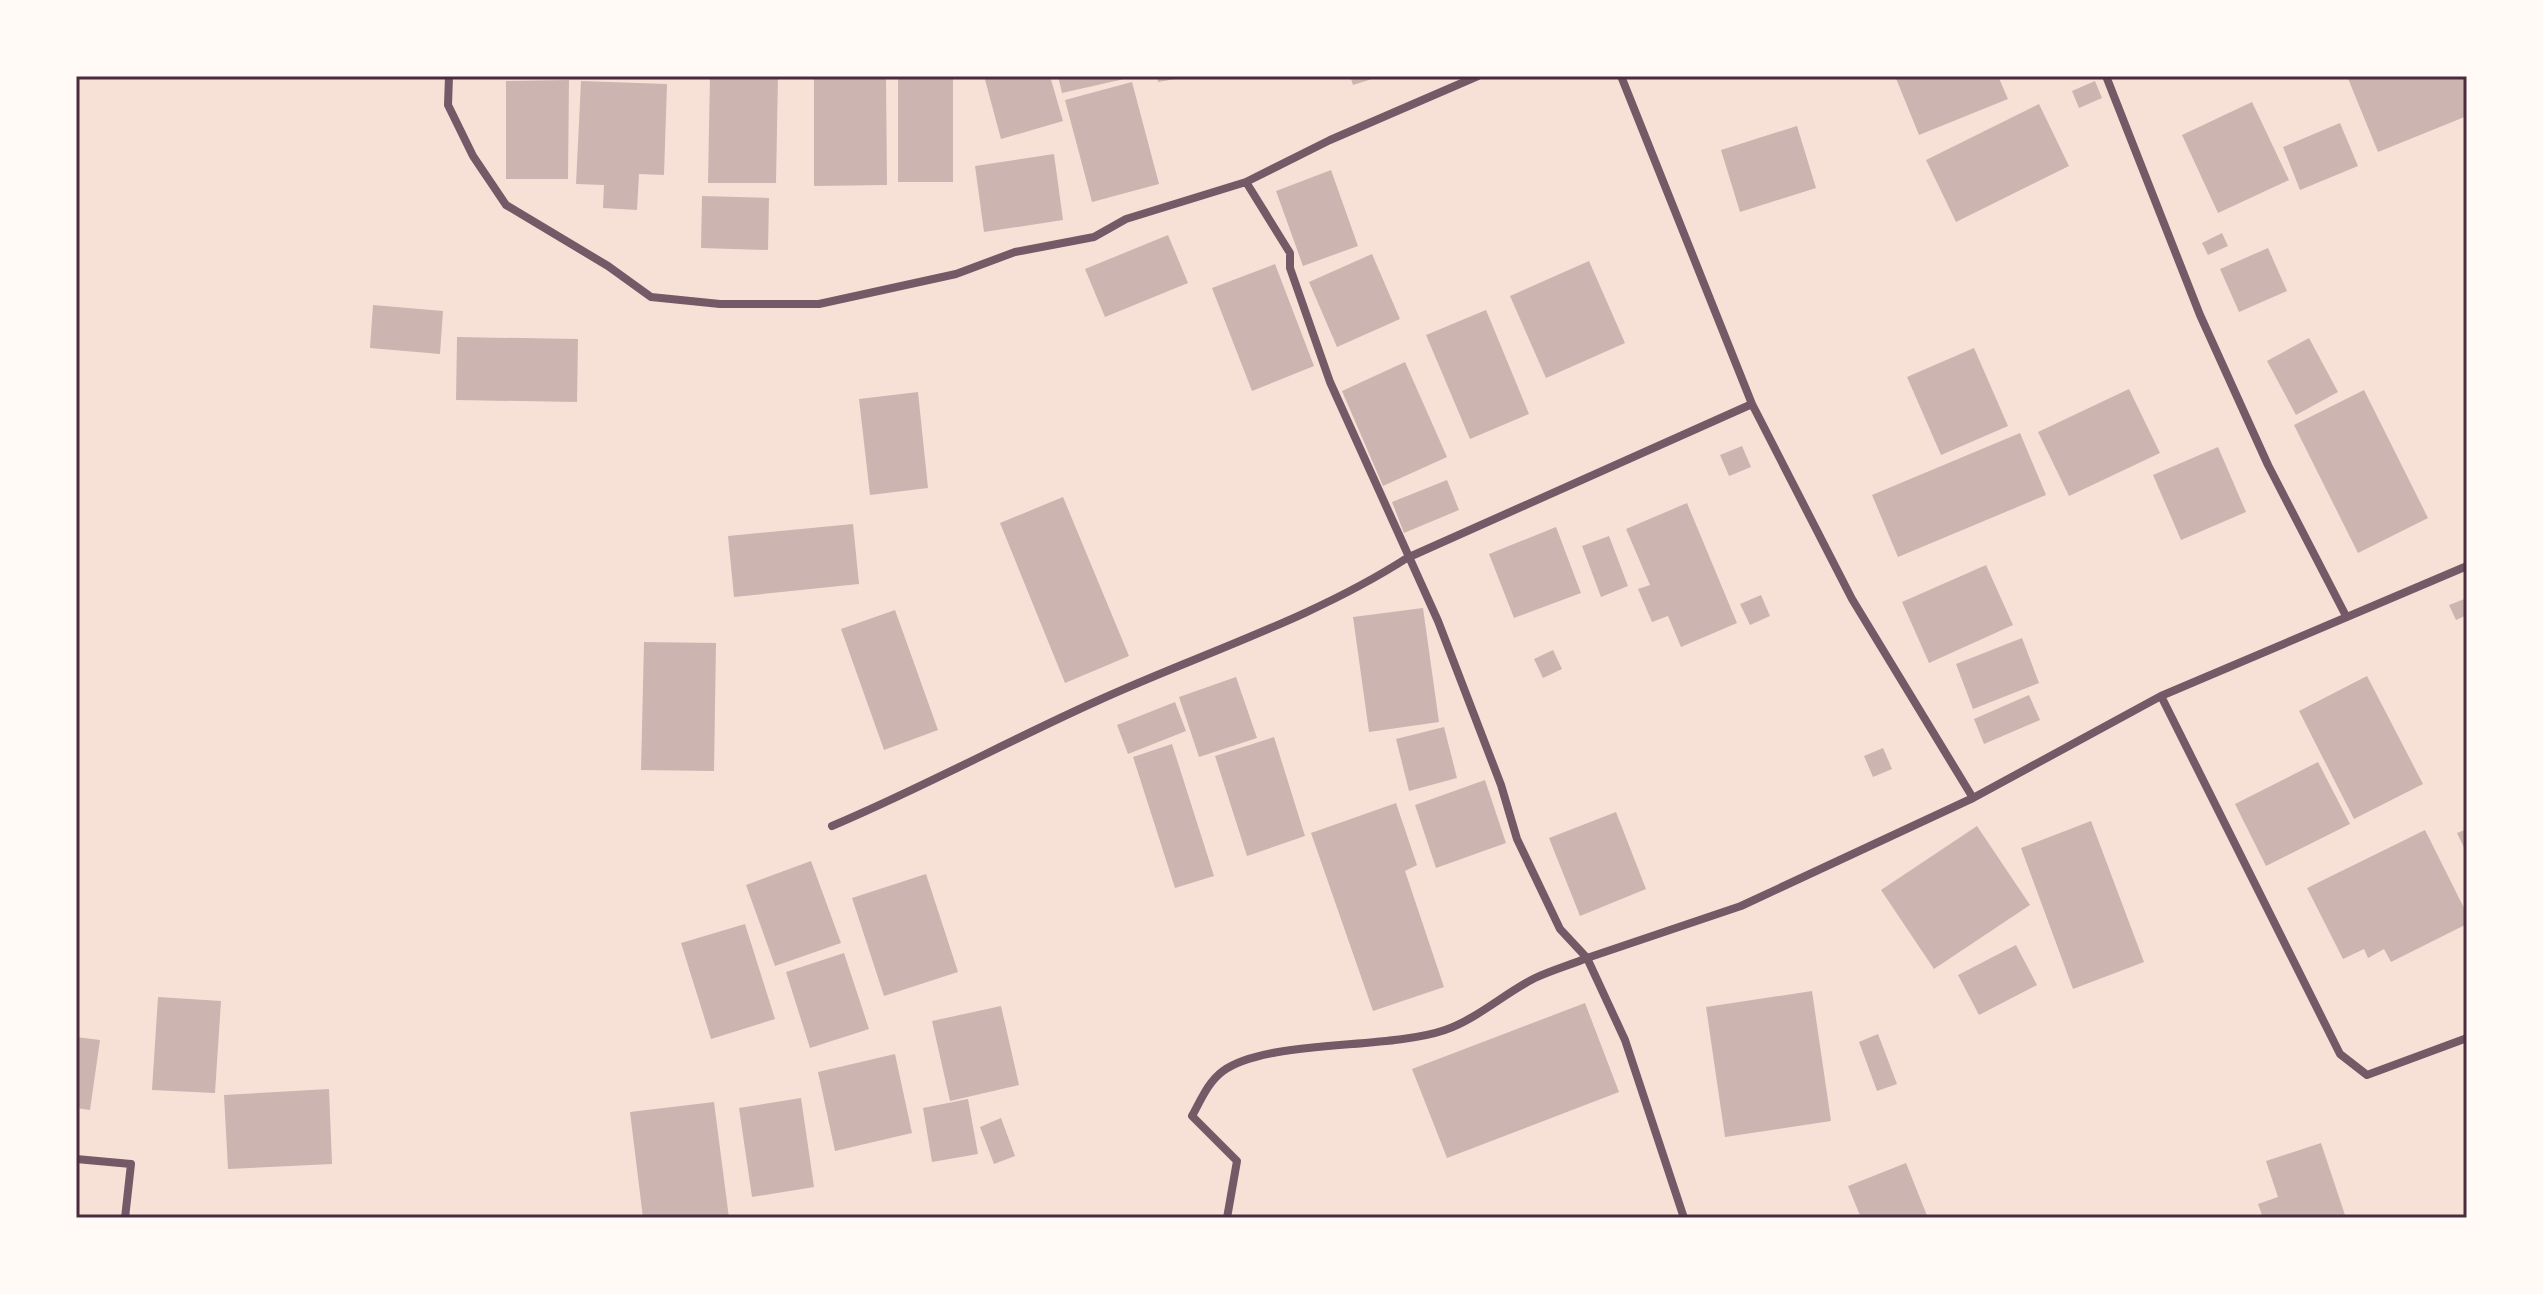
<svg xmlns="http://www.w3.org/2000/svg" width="2543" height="1294" font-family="'Source Serif 4',serif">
	<rect width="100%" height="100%" fill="#f7e1d7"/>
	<path fill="#ccb4b1" d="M710,76H778L776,183H708Z
		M984,76H1050L1063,121L1001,139Z
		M1058,76H1133V77L1062,93Z
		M1157,76H1181V78L1158,82Z
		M1350,76H1378V77L1353,85Z
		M1895,76H1998L2008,99L1919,135Z
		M2347,76H2467V116L2378,152Z
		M898,77H953V182H898Z
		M886,78L887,185L814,186V79Z
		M569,80L568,179H506V81Z
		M581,81L667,84L664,175L639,174L637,210L603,208L604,185L576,184Z
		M2095,81L2102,98L2079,108L2072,91Z
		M1132,82L1159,184L1092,202L1065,100Z
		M2252,102L2289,180L2218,213L2182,135Z
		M2039,104L2069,166L1956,222L1926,160Z
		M2340,123L2358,166L2300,190L2283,147Z
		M1797,126L1816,188L1740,212L1721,150Z
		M1054,154L1063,220L984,232L975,166Z
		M1331,170L1358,246L1303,266L1276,191Z
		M702,196L769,198L768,250L701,248Z
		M2222,233L2228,246L2208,255L2202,243Z
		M1168,235L1188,283L1105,317L1085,269Z
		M2268,248L2287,291L2239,312L2220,269Z
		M1372,254L1400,319L1337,347L1309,282Z
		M1589,261L1625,343L1546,378L1510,296Z
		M1275,264L1314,366L1252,391L1212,288Z
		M373,305L443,311L440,354L370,348Z
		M1486,310L1529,414L1470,439L1426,335Z
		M457,337L578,339L577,402L456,400Z
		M2309,338L2338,392L2296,415L2267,361Z
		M1974,348L2008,426L1941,455L1907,377Z
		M1405,362L1447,457L1383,486L1342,391Z
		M2129,389L2160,453L2069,496L2038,432Z
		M2364,390L2428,518L2358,553L2294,425Z
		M918,392L928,488L870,495L859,399Z
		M2020,433L2046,495L1898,557L1872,495Z
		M1742,446L1751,467L1729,476L1720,455Z
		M2218,447L2246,512L2181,540L2153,475Z
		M1447,480L1459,510L1404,533L1392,502Z
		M1063,497L1129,656L1065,683L1000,523Z
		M1687,503L1737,623L1681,647L1668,616L1652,622L1638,589L1650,585L1626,529Z
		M853,524L859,584L734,597L728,536Z
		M1556,527L1581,593L1514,618L1489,554Z
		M1609,536L1628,586L1601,597L1582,546Z
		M1986,565L2013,625L1929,663L1902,602Z
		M1761,595L1770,616L1750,625L1740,604Z
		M2467,598V615L2456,620L2449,605Z
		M1423,608L1439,722L1369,732L1353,617Z
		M895,610L938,730L884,750L841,629Z
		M2022,638L2039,683L1973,709L1956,664Z
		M644,642L716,643L714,771L641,770Z
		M1553,650L1562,669L1543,678L1534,659Z
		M2367,676L2423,784L2354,819L2299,711Z
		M1236,677L1257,738L1199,757L1179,697Z
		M2029,695L2040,720L1984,744L1974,719Z
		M1175,702L1186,731L1128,754L1117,725Z
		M1444,727L1457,778L1409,791L1396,739Z
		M1274,737L1305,836L1247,856L1215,756Z
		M1172,744L1214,876L1175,888L1133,757Z
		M1883,748L1892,769L1873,777L1864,756Z
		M2318,762L2350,824L2266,866L2235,804Z
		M1485,780L1506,843L1436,868L1415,805Z
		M1396,803L1417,865L1405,871L1444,987L1373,1011L1311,833Z
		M1616,812L1646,889L1580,916L1549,838Z
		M2091,821L2144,962L2073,989L2021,848Z
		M1977,826L2030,905L1934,969L1881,890Z
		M2467,829V854L2457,833Z
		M2425,830L2467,914V924L2391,962L2384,949L2368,958L2364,949L2343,959L2307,888Z
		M811,861L841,943L775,966L746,885Z
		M926,874L958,972L884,996L852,898Z
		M745,924L775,1019L711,1039L681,943Z
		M2016,945L2037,985L1979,1015L1958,975Z
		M844,953L869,1029L810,1048L786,972Z
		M1812,991L1831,1121L1725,1137L1706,1007Z
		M158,997L221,1001L215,1093L152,1090Z
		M1585,1003L1619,1092L1447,1158L1412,1069Z
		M1001,1006L1019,1085L950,1101L932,1021Z
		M1878,1034L1897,1084L1877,1091L1859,1042Z
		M76,1037L100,1040L90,1110L76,1108Z
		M895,1054L912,1133L835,1151L818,1072Z
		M329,1089L332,1164L228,1169L224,1095Z
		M801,1098L814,1187L752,1197L739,1108Z
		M968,1099L978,1154L932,1162L923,1108Z
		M714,1102L729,1218H643L630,1112Z
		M1001,1118L1015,1156L994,1164L980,1127Z
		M2321,1143L2346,1218H2263L2258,1204L2278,1197L2266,1161Z
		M1906,1163L1928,1218H1861L1848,1186Z"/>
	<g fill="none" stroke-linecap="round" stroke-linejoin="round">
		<path stroke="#755966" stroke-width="8" d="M449,76L448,105L473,156L506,205L608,266L651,297L720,304H819L956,274L1015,252L1094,237L1126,219L1246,182L1290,253V268L1330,382L1438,621L1501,785L1517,839L1560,929L1587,958L1741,906L1973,798L2161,696L2467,566
			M1621,76L1752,404L1852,599L1973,798
			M2106,76L2200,315L2268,465L2346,616
			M1246,182L1330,140L1478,76
			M2161,696L2340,1054L2367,1075L2467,1038
			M832,826C922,788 1008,741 1097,701C1200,654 1312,619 1407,558L1752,404
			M76,1159L131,1164L125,1218
			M1227,1218L1237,1161L1192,1116C1201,1100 1208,1082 1223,1071C1267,1039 1387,1050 1445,1030C1477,1019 1505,993 1535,978C1552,970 1570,965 1587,958L1625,1040L1684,1218"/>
	</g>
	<rect width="2543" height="1294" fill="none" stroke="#fffaf5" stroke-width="156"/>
	<rect x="78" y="78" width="2387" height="1138" fill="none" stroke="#4a2c40" stroke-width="3"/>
</svg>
